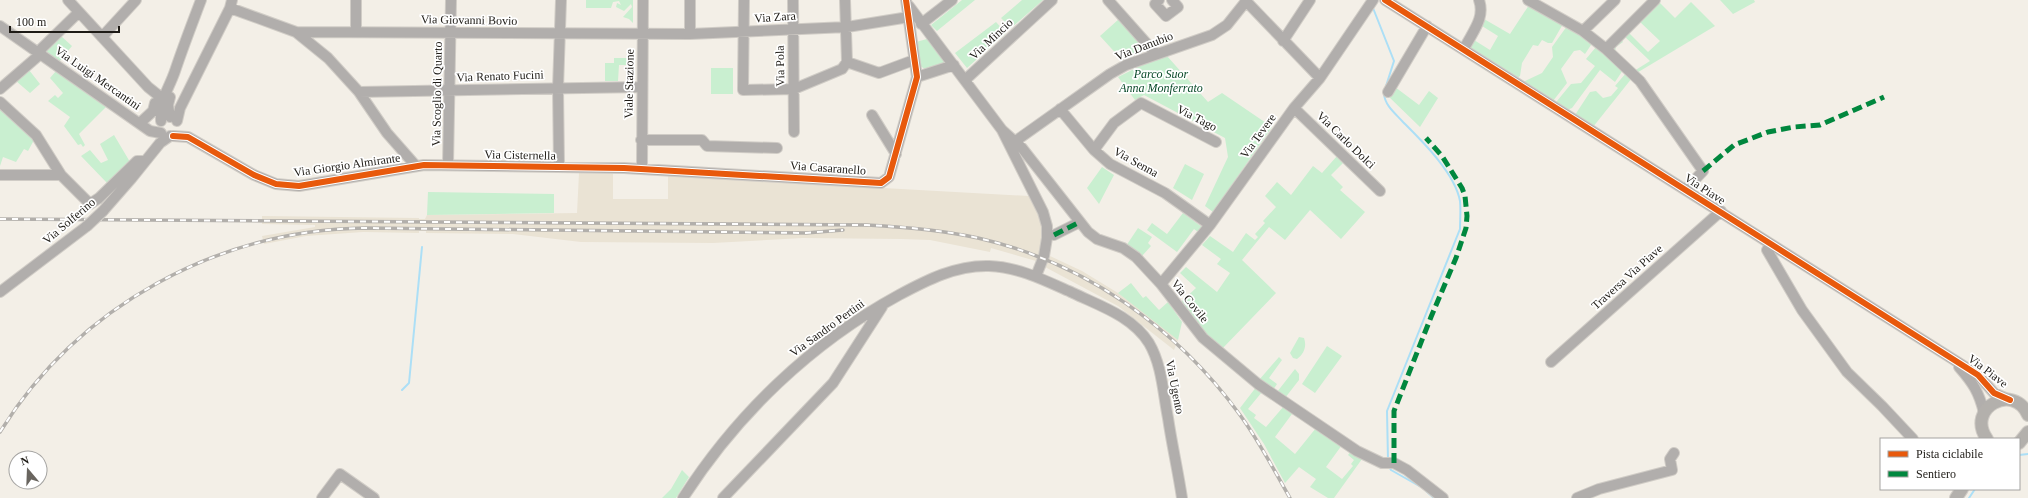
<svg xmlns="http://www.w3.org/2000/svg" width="2028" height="498" font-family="Georgia,serif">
	<rect width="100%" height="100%" fill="#f3efe7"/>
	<path fill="#eae3d4" d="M579,173H613V199H668V176L1029,196L1039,213L1044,232L1040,253L1036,261L991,248L990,252L930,240L901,239L803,238L713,243L581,242L513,234L426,233V231H419V233L363,232L306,236L264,244L262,236L315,227V225L262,224V216L419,218V219H425L427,215L577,213Z
		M1050,256L1082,271L1118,293L1153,319L1178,340L1174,350L1118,306L1045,267Z"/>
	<path fill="#c9efd0" d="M586,0H633V23L629,19L623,17L632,7L631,4L624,11L616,7L617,3L621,5L619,1L613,2L611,8H586Z
		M962,0H975L937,31L931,25Z
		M1022,0H1043L1011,28L1001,18Z
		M1720,0H1754L1755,2L1733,14Z
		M1659,2L1675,18L1691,2L1715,26L1635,74L1610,50L1621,39L1623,42L1616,47L1615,52L1634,71L1650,61L1623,35L1628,32L1648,52L1660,41L1639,21Z
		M1529,5L1563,24L1552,43H1548L1542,40L1538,46L1533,45L1522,63L1520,76L1517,78L1468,48L1474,40L1490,50L1498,36L1482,26L1484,19L1510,34Z
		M1119,19L1142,46L1143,50L1121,59L1100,36Z
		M996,22L1006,33L967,68L955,53Z
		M1567,26L1590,41L1591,45L1585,54L1580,50L1574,51L1561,69L1567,83L1553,101L1523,82L1542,73L1553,57L1552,47Z
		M61,36L72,46L59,62L45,52Z
		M927,39L945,60V63L925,69L920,66L916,42Z
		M1596,47L1623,70L1615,82L1600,70L1572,108L1567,110L1557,104V101L1571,84L1581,83L1595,66L1586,59Z
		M1167,56L1208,102L1222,93L1272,127L1213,212L1205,206L1228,157L1225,138L1144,95L1135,100L1118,77L1142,65Z
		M614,58H632V65H619L618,81H605V63H614Z
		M711,68H733V94H711Z
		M29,70L40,84L30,93L16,81Z
		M56,71L106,107L79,134L85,145L83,147L81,144L78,145L64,126L70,117L48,101L55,95L58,98L63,93L50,78Z
		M1626,73L1632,78L1593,127L1575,115L1590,92L1596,91L1603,98L1611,96L1618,88L1615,86Z
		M1395,87L1419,105L1429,91L1438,98L1420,127L1388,96Z
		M0,109L30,134L34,140L28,151L24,149L16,162L3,157L0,166Z
		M114,135L130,162L107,183L81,156L90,150L101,163L108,160L100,144Z
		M1337,156L1344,162L1331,175L1343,187L1340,190L1365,212L1341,239L1310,210L1285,240L1269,227L1242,260L1276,293L1221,350L1197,327L1181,302L1196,288L1180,273L1186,267L1217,292L1230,273L1217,264L1221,259L1202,245L1210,236L1233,252L1246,233L1255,240L1258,237L1255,234L1265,223L1263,221L1276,207L1265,196L1277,182L1291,195L1313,166L1322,173Z
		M1185,164L1204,174L1192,200L1173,188Z
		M1102,167L1114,175L1099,204L1087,188Z
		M428,192L554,194V213L427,215Z
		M1183,213L1202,227L1198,232L1194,229L1177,252L1147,230L1152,223L1167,234Z
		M1138,228L1152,237L1148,243L1151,246L1142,256L1126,246Z
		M1131,283L1143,298L1146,296L1159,310L1168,302L1182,322L1178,340L1118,293Z
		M1299,337L1304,338C1307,346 1304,354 1297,359L1293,358L1290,353Z
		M1327,346L1342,356L1315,393L1302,384Z
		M1279,357L1282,360L1269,378L1277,384L1273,390L1259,380Z
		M1295,369L1299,374V380L1285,398L1277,392Z
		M1257,386L1262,392L1248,409L1256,415L1254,418L1266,427L1284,406L1310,425L1292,414L1275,437L1295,454L1316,428L1342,445L1326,467L1342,479L1353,466L1351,464L1354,460L1348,455L1351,451L1362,459L1334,498H1328L1310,487L1316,479L1299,467L1285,483L1264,444L1240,408Z
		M682,470L689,477L676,498H662L671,489Z"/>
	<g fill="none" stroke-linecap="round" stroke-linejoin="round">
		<path stroke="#acdff6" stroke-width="2" d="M1373,8L1394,61L1386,86
			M1384,94C1385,106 1396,114 1403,122C1422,141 1455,173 1460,201C1461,210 1460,220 1460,229L1387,411L1388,460
			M402,390L409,383L422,247
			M2019,455L2028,454
			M1389,466L1391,470L1421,487
			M1426,491L1434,498
			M1969,498L1975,489"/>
		<g stroke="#d0ccc6" stroke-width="12">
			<path id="minor" d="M68,0L148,87L168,103
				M356,0V31
				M744,0L743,90L794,89L842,69L847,62L879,73L914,60
				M793,0L794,132
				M845,0L847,62
				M1108,0L1156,54
				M1159,0L1155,4L1166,16L1178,7L1172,0
				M1245,0L1320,78
				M1385,0L1978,375L1994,393L2010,400
				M1528,0L1583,31L1606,49L1640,81L1703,171L1686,189
				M909,6L1002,130L1043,212L1047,226V238L1044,256L1036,276
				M230,8L296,32L328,58L359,92L387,133L416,166
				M921,24L952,0
				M0,26L150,131L161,133
				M1583,31L1615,0
				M296,32L690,34L847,27L909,17
				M690,34V0
				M102,37L136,0
				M1283,41L1310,0
				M1466,45C1474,30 1485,17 1479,0
				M1606,49L1655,0
				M917,77L954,65
				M965,80L1052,0
				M0,89L37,57L42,48L79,12
				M359,92L642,87
				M1388,92L1427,26
				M170,97L168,105L170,117
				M0,102L36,135L61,175L90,204L99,198L137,161H144
				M1294,108L1380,191
				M1060,109L1094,150L1110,164L1165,193L1210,225
				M872,115L896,154
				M161,121C160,98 168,91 175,71C183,47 192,24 201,0
				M177,121L180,108L230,8L232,0
				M140,123L153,111L155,103
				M1002,130L1022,148L1088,232L1097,239L1123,248L1136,257L1161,284L1203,338L1258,384L1357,451L1382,463H1394L1407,470L1443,498
				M173,136L188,137L254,175L276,184L299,186L424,165L624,168L881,183L889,177L917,77L906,0
				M641,140H702L707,146L777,148
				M1010,145L1110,74L1126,65L1212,35L1227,25L1247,0
				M1094,150L1114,123L1141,103L1216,142
				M448,165L451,0
				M559,166L558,88L561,0
				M642,168L643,0
				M0,175H61
				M103,211L131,179L160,143L170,136
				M1054,235L1080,222
				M1770,245L1767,250L1802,310L1847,372L1882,406L1913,439
				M1161,284L1210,225L1294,108L1320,78L1373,0
				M0,292L87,226
				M1551,362L1721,211
				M1959,367C1973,383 1979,392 1984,413
				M322,498L340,474L374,498
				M683,498C737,414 811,343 899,295C927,280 956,265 989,266C1019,267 1046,281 1073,293C1100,306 1132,316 1149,343C1162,365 1163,393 1168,418C1172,445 1178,471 1182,498
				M723,498L833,383L882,307
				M1577,498L1599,489L1672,470L1670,459L1674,453"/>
		</g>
		<g stroke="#d0ccc6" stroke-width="14">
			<path id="major" d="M1987,439C1965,408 2014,382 2028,415
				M2019,443L2028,432
				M1956,498L1962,489"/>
		</g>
		<use href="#minor" stroke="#b1aeac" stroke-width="10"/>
		<use href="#major" stroke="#b3b0ac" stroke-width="12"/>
		<g stroke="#b2afab" stroke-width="3.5">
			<path id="rail" d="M0,219L867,225C905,227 942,230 978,238C1084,262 1177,328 1240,415C1259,441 1274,470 1290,498
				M0,432C78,306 218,230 365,228L806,233L843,230"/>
		</g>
		<use href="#rail" stroke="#fff" stroke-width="2" stroke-dasharray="6" stroke-linecap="butt"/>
		<g stroke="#d0ccc6" stroke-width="12" stroke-linecap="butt">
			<path id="minor-bridge" d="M87,226L103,211"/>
		</g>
		<use href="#minor-bridge" stroke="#b1aeac" stroke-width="10"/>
		<path stroke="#00873e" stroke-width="5" stroke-dasharray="10 5" stroke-linecap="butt" d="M1703,171L1734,145L1768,132L1794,127L1820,125L1884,97
			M1054,235L1080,222
			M1394,463V411L1431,317L1456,258L1466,228L1467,216L1465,196L1462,188L1442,156L1426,138"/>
		<g stroke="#fff" stroke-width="8">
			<path id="cycleway" d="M1385,0L1978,375L1994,393L2010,400
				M173,136L188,137L254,175L276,184L299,186L424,165L624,168L881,183L889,177L917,77L906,0"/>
		</g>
		<use href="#cycleway" stroke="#e8590c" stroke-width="6"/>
	</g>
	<g text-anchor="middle" stroke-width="3.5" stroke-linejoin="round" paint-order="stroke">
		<g font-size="12" fill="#1e1b16" stroke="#fff">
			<text transform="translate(775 17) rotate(-4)" y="4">Via Zara</text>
			<text transform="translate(469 20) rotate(1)" y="4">Via Giovanni Bovio</text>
			<text transform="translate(991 39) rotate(-43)" y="4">Via Mincio</text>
			<text transform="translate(1144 46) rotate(-21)" y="4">Via Danubio</text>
			<text transform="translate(780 66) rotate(-91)" y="4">Via Pola</text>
			<text transform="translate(500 76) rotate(-2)" y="4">Via Renato Fucini</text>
			<text transform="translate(98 78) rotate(35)" y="4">Via Luigi Mercantini</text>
			<text transform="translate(629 84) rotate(-89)" y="4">Viale Stazione</text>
			<text transform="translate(437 94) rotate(-89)" y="4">Via Scoglio di Quarto</text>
			<text transform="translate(1197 118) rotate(27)" y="4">Via Tago</text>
			<text transform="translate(1258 136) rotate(-54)" y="4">Via Tevere</text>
			<text transform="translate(1346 140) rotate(44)" y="4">Via Carlo Dolci</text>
			<text transform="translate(520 155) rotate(1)" y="4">Via Cisternella</text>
			<text transform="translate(1136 162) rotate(29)" y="4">Via Senna</text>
			<text transform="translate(347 165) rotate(-8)" y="4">Via Giorgio Almirante</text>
			<text transform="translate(828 168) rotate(4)" y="4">Via Casaranello</text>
			<text transform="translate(1705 189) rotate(33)" y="4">Via Piave</text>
			<text transform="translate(69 221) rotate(-40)" y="4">Via Solferino</text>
			<text transform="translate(1627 277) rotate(-42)" y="4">Traversa Via Piave</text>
			<text transform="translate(1190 301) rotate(51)" y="4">Via Covile</text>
			<text transform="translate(827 328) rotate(-36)" y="4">Via Sandro Pertini</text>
			<text transform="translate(1988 371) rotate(37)" y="4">Via Piave</text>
			<text transform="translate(1175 387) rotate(79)" y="4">Via Ugento</text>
		</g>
		<g font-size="12" font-style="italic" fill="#094a29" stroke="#fff">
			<text x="1161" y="78">Parco Suor<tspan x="1161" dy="14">Anna Monferrato</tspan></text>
		</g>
	</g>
	<rect x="1880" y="438" width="140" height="52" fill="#ffffff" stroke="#a5a4a2"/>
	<rect x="1888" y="451" width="20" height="6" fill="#e8590c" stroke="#a5a4a2"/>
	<text x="1916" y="458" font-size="12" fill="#1e1b16">Pista ciclabile</text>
	<rect x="1888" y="471" width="20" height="6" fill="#00873e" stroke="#a5a4a2"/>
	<text x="1916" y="478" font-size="12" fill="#1e1b16">Sentiero</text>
	<g transform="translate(28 470) rotate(341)"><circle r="19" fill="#ffffff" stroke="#a5a4a2"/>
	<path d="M0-3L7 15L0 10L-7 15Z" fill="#69655f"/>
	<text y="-6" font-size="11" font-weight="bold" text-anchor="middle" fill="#1e1b16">N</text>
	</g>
	<path d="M10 26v6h109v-6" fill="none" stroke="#1e1b16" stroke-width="2"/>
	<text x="16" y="26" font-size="12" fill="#1e1b16" stroke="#ffffff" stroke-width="3" paint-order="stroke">100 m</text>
</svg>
